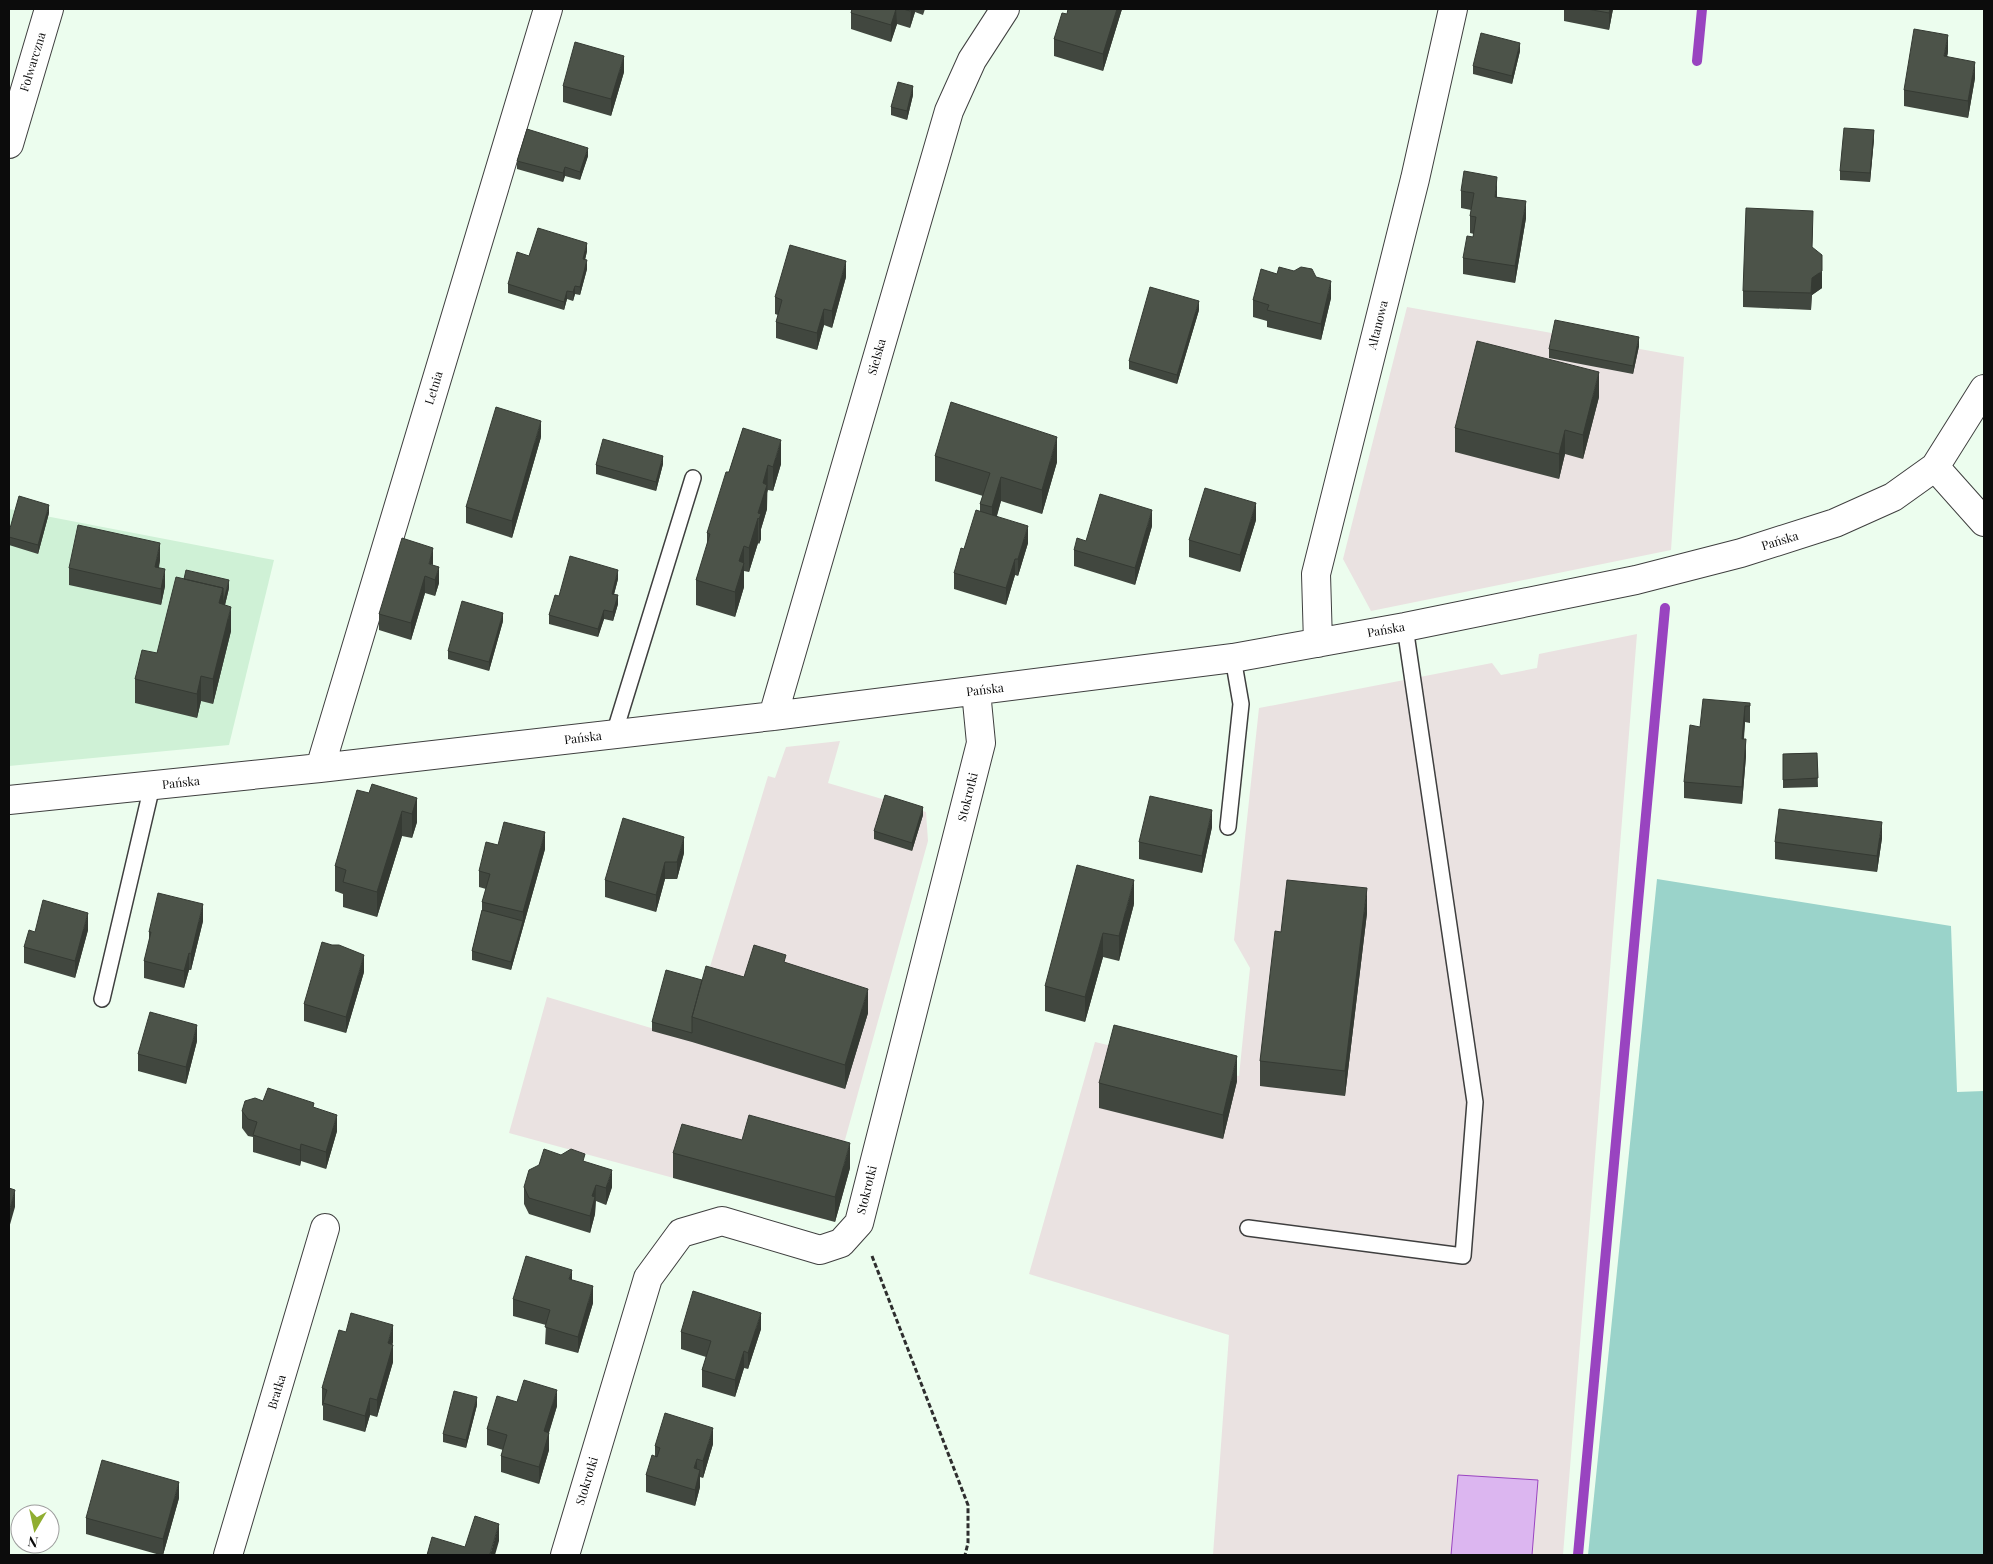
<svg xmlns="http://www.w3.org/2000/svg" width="1993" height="1564" font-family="'Playfair Display',serif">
	<rect width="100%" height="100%" fill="#ecfdee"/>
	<path fill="#eae2e1" d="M1407,307L1684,357L1671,550L1371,611L1343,559Z
		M1637,634L1563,1555H1213L1229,1335L1029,1274L1095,1042L1239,1076L1250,968L1234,940L1259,708L1492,663L1501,675L1537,668L1539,654Z
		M840,741L828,783L926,812L928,841L823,1219L509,1133L547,997L688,1039L768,776L775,778L786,747Z"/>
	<path fill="#cff1d6" d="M9,509L274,560L229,745L9,766Z"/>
	<path fill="#9ad3ca" d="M1657,879L1951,926L1957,1092L1984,1091V1555H1588Z"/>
	<path fill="#dcb6f0" stroke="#9944c0" d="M1458,1475L1538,1480L1532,1555H1451Z"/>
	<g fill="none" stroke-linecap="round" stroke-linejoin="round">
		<path stroke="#9944c0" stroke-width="10" d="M1697,61L1702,9
			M1578,1555L1665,608"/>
		<g stroke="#3f3f3f" stroke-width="18">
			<path id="lane" d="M614,734L693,478
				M1228,827L1241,704L1233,658
				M102,999L152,786
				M1248,1228L1463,1256L1475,1102L1405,627"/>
		</g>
		<g stroke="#3f3f3f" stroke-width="30">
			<path id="street" d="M9,144L49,9
				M1935,467L1984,522
				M1318,643L1316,574L1415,179L1453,9
				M773,716L949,111L972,60L1005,9
				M320,768L548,9
				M9,800L320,768L773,716L1233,658L1405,627L1636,580L1741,553L1835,523L1893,497L1935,467L1984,389
				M228,1555L325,1228
				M565,1555L648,1278L681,1233L722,1221L820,1250L841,1243L859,1223L981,743L976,691"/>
		</g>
		<path stroke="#2e2e2e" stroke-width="3" stroke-dasharray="5 2.5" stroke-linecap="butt" d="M872,1256L968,1505V1543L965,1555"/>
		<use href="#lane" stroke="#fff" stroke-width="15"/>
		<use href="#street" stroke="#fff" stroke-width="28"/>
	</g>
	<path fill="#41473f" d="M852,9H925L923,15L915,12L910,28L897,24L891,42L851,29V13Z
		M1122,9L1103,71L1054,56V39L1067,14Z
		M1564,9H1613L1609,30L1564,21Z
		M1520,51L1512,84L1473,74V66Z
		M1948,52L1947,56L1975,78L1968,118L1904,106V90Z
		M624,72L611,116L563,102V86Z
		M913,95L907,120L891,115V107Z
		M1874,139L1870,182L1840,180V171Z
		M588,156L580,180L565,176L563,182L517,169V161Z
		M1461,191L1497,194V197L1526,218L1515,283L1463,274V258L1473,237L1474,234L1470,233V216L1471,210L1461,208Z
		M1813,227L1812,247L1822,288L1812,295L1811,310L1743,307V291Z
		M587,251L585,260L587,269L580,295L575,294L573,301L567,299L564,310L508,293V284L529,256Z
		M1277,274L1316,277L1331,298L1321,340L1267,327V321L1253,317V300Z
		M846,277L832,328L824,325L817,350L776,338V322L778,315L775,314V297Z
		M1199,310L1177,384L1129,369V361Z
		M1639,346L1633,374L1549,358V349Z
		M1599,397L1583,459L1565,454L1559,479L1455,452V428Z
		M743,428L781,464L773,491L768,490L767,493V509L761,529V539L759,544L758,543L749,572L744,571V587L735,617L696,605V580L707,547V533L729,472Z
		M541,437L512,538L466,523V507Z
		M935,456L1057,462L1042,514L1001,501L997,516L1028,543L1018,576L1015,575L1006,605L954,589V573L980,511V504L983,496L935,481Z
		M663,464L656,491L596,474V465Z
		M49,513L38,554L9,545V532Z
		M1256,520L1240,572L1189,557V540Z
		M1152,526L1135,585L1074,566V550Z
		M160,560L159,568L165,586L161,605L69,585V568Z
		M433,565L439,583L435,596L425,593L411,640L379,630V614Z
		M618,579L614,594L618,604L613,621L604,619L598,637L549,624V615L559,596Z
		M229,588L225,605L231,631L213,704L201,701L197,718L135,703V679L157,653Z
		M503,621L489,671L448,659V651Z
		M1750,703V723L1745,722L1744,739L1746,756L1742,804L1684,798V782L1700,727Z
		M1817,753L1818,787L1783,788V754Z
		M417,798V822L412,838L402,836L377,917L343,907V894L335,891V866Z
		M923,815L912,851L874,839V831Z
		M1212,827L1202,873L1139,859V842Z
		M1882,838L1877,872L1775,859V842Z
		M498,845L545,849L511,970L472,960V951L482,910V902L486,889L479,887V871Z
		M684,853L677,879H665L656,912L605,897V880Z
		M1134,904L1119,961L1103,957L1085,1022L1045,1011V986Z
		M1367,913L1345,1096L1260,1086V1061L1281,932Z
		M203,921L191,970H189L184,988L144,978V961L149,943V932Z
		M88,930L75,978L24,963V947L35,932Z
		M786,963L868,1013L845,1089L692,1042V1041V1042L652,1031V1022L702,980L744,977Z
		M364,972L346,1033L304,1021V1004Z
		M197,1041L186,1084L138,1071V1054Z
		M1237,1081L1223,1139L1099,1108V1083Z
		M263,1101L314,1108L337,1131L326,1169L301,1161L300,1166L253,1152V1137L248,1136L242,1128V1111Z
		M742,1140L850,1168L835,1222L673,1178V1153Z
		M585,1162L612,1187L606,1205L596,1201L595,1214L590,1233L529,1214L524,1204V1187Z
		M513,1299L593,1303L578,1353L545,1344L546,1325L513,1316Z
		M761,1329L748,1369L744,1368L735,1397L702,1387V1370L706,1357L681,1349V1332Z
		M346,1332L393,1342L392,1345L393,1362L377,1417L370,1415L365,1432L323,1420V1406L322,1405V1388Z
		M517,1402L557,1406L549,1433V1450L539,1484L501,1472V1456L503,1450L487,1445V1429Z
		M477,1405L466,1448L443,1442V1434Z
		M713,1444L703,1478L700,1477V1487L695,1506L646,1492V1475L655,1456V1446Z
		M179,1498L163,1555H160L86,1534V1518Z"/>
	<path fill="#353a33" d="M896,9L897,24L891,42V25Z
		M911,9H915V12L910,28Z
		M1117,9H1122L1103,71V54Z
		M1610,9H1613L1609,30V13Z
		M1948,35V52L1944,72V56Z
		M1520,43V51L1512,84V76Z
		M624,56V72L611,116V99Z
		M1975,62V78L1968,118V101Z
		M913,86V95L907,120V111Z
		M1874,130V139L1870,182V173Z
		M588,148V156L580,180V172Z
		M565,167V176L563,182V173Z
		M1497,177V194L1495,213V197Z
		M1526,201V218L1515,283V266Z
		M587,243V251L583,268V259Z
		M587,260V269L580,295V287Z
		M846,261V277L832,328V311Z
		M1822,271V288L1812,295L1811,310L1812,278Z
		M1331,281V298L1321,340V324Z
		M575,286V294L573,301V292Z
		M567,291V299L564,310V302Z
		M1199,301V310L1177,384V375Z
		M824,309V325L817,350V333Z
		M1639,337V346L1633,374V366Z
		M1599,372V397L1583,459V435Z
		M541,421V437L512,538V521Z
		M1565,430V454L1559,479V454Z
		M1057,437V462L1042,514V490Z
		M781,440V464L773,491V467Z
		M663,456V464L656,491V482Z
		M768,465L767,509L761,529V539L759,544V519L758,513L763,483Z
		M1001,477V501L992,531V507Z
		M1256,503V520L1240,572V555Z
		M49,505V513L38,554V545Z
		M1152,510V526L1135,585V568Z
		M758,518V543L749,572V548Z
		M1028,526V543L1018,576V559Z
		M160,543V560L155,584V567Z
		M744,546V587L735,617V592L739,561Z
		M433,548V565L429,564Z
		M1015,559V575L1006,605V588Z
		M439,567V583L435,596V580Z
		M165,569V586L161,605V589Z
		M618,570V579L612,602V594Z
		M425,576V593L411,640V623Z
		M229,580V588L223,613V604Z
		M223,588V613L219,603Z
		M618,595V604L613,621V612Z
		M231,607V631L213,704V679Z
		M604,610V619L598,637V629Z
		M503,613V621L489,671V662Z
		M201,676V701L197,718V694Z
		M1745,706V722L1742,755V739Z
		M1746,739V756L1742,804V787Z
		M417,798V822L412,838V814Z
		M923,807V815L912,851V843Z
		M1212,810V827L1202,873V856Z
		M402,811V836L377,917V892Z
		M1882,822V838L1877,872V856Z
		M545,832V849L511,970V962L523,921V912Z
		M684,837V853L677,879V862Z
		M665,862V879L656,912V895Z
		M1134,880V904L1119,961V936Z
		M1367,888V913L1345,1096V1071Z
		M203,904V921L191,970V954Z
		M88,913V930L75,978V961Z
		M1103,933V957L1085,1022V997Z
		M189,953V970L184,988V971Z
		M364,955V972L346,1033V1017Z
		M868,989V1013L845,1089V1065Z
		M197,1025V1041L186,1084V1067Z
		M1237,1056V1081L1223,1139V1115Z
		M337,1115V1131L326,1169V1152Z
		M850,1143V1168L835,1222V1197Z
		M301,1144V1161L300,1166V1150Z
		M612,1170V1187L606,1205V1188Z
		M596,1185L595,1214L590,1233V1216L592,1196Z
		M15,1190V1207L9,1228V1212Z
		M572,1270V1286L569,1279Z
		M593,1286V1303L578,1353V1337Z
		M761,1313V1329L748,1369V1353Z
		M393,1325V1342L388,1359V1343Z
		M393,1345V1362L377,1417V1400Z
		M744,1351V1368L735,1397V1380Z
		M557,1390V1406L544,1448V1431Z
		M477,1397V1405L466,1448V1440Z
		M370,1398V1415L365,1432V1416Z
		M713,1428V1444L703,1478V1461Z
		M549,1433V1450L539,1484V1467Z
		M697,1459V1476L694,1468Z
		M700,1470V1487L695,1506V1490Z
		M179,1482V1498L163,1555V1539Z
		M499,1524V1541L495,1555H490Z"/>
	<path fill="#4c5349" stroke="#353a33" d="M852,9H896L891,25L851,13Z
		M903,9H911L910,11Z
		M1068,9H1117L1103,54L1054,39L1062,13L1067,14Z
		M1587,9H1610L1609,13Z
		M1914,29L1948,35L1944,56L1975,62L1968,101L1904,90Z
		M1481,33L1520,43L1512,76L1473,66Z
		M575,42L624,56L611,99L563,86Z
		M898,82L913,86L907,111L891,107Z
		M1844,128L1874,130L1870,173L1840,171Z
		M527,129L588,148L580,172L565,167L563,173L517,161Z
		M1464,171L1497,177L1495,197L1526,201L1515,266L1463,258L1467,236L1473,237L1476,217L1470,216L1474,193L1461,191Z
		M1746,208L1813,211L1812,247L1822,255V271L1812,278L1811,293L1743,291Z
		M538,228L587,243L583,259L587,260L580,287L575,286L573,292L567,291L564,302L508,284L517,252L529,256Z
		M790,245L846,261L832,311L824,309L817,333L776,322L782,300L775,297Z
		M1279,267L1294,271L1301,267L1312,269L1316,277L1331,281L1321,324L1267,310L1269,305L1253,300L1261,269L1277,274Z
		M1150,287L1199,301L1177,375L1129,361Z
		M1555,320L1639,337L1633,366L1549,349Z
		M1477,341L1599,372L1583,435L1565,430L1559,454L1455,428Z
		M951,402L1057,437L1042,490L1001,477L992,507L980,504L990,473L935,456Z
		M496,407L541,421L512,521L466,507Z
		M743,428L781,440L773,467L768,465L763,483L767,485L758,513L761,514L759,519L758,518L749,548L744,546L739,561L744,563L735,592L696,580L710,534L707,533L726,472H729Z
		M603,439L663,456L656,482L596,465Z
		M1205,488L1256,503L1240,555L1189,540Z
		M1100,494L1152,510L1135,568L1074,550L1077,538L1086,541Z
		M19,496L49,505L38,545L9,537V532Z
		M976,510L1028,526L1018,559H1015L1006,588L954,573L961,548L964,549Z
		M78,525L160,543L155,567L165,569L161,589L69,568Z
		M402,538L433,548L429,564L439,567L435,580L425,576L411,623L379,614Z
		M570,556L618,570L612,594L618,595L613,612L604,610L598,629L549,615L555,595L559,596Z
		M186,570L229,580L223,604V588L184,579Z
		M176,577L223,588L219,603L231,607L213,679L201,676L197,694L135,679L142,650L157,653Z
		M462,601L503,613L489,662L448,651Z
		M1703,699L1750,703V706H1745L1742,739H1746L1742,787L1684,782L1690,725L1700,727Z
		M1817,753L1818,778L1783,780V754Z
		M372,784L417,798L412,814L402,811L377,892L343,882L346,870L335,866L357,790L369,793Z
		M885,795L923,807L912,843L874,831Z
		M1150,796L1212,810L1202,856L1139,842Z
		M1779,809L1882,822L1877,856L1775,842Z
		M623,818L684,837L677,862H665L656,895L605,880Z
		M504,822L545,832L523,912L482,902L490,874L479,871L486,842L498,845Z
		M1077,865L1134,880L1119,936L1103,933L1085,997L1045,986Z
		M1287,880L1367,888L1345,1071L1260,1061L1275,931L1281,932Z
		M158,893L203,904L191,954L189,953L184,971L144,961L151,932H149Z
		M43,900L88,913L75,961L24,947L29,930L35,932Z
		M482,910L523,921L511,962L472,951Z
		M322,942L332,945H339L364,955L346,1017L304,1004Z
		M754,945L786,955L784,962L868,989L845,1065L692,1017L706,966L744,977Z
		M666,970L702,980L692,1017V1033L652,1022Z
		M150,1012L197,1025L186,1067L138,1054Z
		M1114,1025L1237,1056L1223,1115L1099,1083Z
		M268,1088L314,1103L313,1107L337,1115L326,1152L301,1144L300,1150L253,1135L257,1122L248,1119L242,1111L245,1101L255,1098L263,1101Z
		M749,1115L850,1143L835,1197L673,1153L682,1124L742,1140Z
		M544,1149L561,1155L571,1149L585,1154L583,1161L612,1170L606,1188L596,1185L592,1196L595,1197L590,1216L529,1198L524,1187L529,1170L539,1165Z
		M9,1188L15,1190L9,1212Z
		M526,1256L572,1270L569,1279L593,1286L578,1337L545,1327L550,1310L513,1299Z
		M693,1291L761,1313L748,1353L744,1351L735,1380L702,1370L711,1341L681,1332Z
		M351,1313L393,1325L388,1343L393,1345L377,1400L370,1398L365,1416L323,1403L327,1390L322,1388L339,1330L346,1332Z
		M524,1380L557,1390L544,1431L549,1433L539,1467L501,1456L507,1435L487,1429L497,1396L517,1402Z
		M454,1391L477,1397L466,1440L443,1434Z
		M665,1413L713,1428L703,1461L697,1459L694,1468L700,1470L695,1490L646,1475L652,1455L657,1457L660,1448L655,1446Z
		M102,1460L179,1482L163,1539L86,1518Z
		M475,1516L499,1524L490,1554L494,1555H427L432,1537L465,1547Z"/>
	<g text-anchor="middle" stroke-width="5" stroke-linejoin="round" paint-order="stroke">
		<g font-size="12" fill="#0c0c0c" stroke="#fff">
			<text transform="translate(33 62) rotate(-73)" y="4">Folwarczna</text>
			<text transform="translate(1378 325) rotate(-76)" y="4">Altanowa</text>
			<text transform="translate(877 357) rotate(-74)" y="4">Sielska</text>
			<text transform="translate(434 388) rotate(-73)" y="4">Letnia</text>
			<text transform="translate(1780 541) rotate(-17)" y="4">Pańska</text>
			<text transform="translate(1386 630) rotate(-10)" y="4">Pańska</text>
			<text transform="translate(985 690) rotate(-7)" y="4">Pańska</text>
			<text transform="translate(583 738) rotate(-7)" y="4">Pańska</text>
			<text transform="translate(181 783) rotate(-6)" y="4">Pańska</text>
			<text transform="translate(968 797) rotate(-76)" y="4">Stokrotki</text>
			<text transform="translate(867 1190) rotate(-76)" y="4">Stokrotki</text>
			<text transform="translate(277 1392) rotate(-73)" y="4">Bratka</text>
			<text transform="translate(587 1481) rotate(-73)" y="4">Stokrotki</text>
		</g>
	</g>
	<rect width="1993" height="1564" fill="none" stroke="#0c0c0c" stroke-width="20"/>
	<g transform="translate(35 1529) rotate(189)"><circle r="24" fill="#ffffff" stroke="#9e9e9e"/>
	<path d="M0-4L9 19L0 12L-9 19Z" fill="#90ae31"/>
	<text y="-8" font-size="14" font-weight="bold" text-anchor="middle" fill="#0c0c0c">N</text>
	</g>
</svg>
